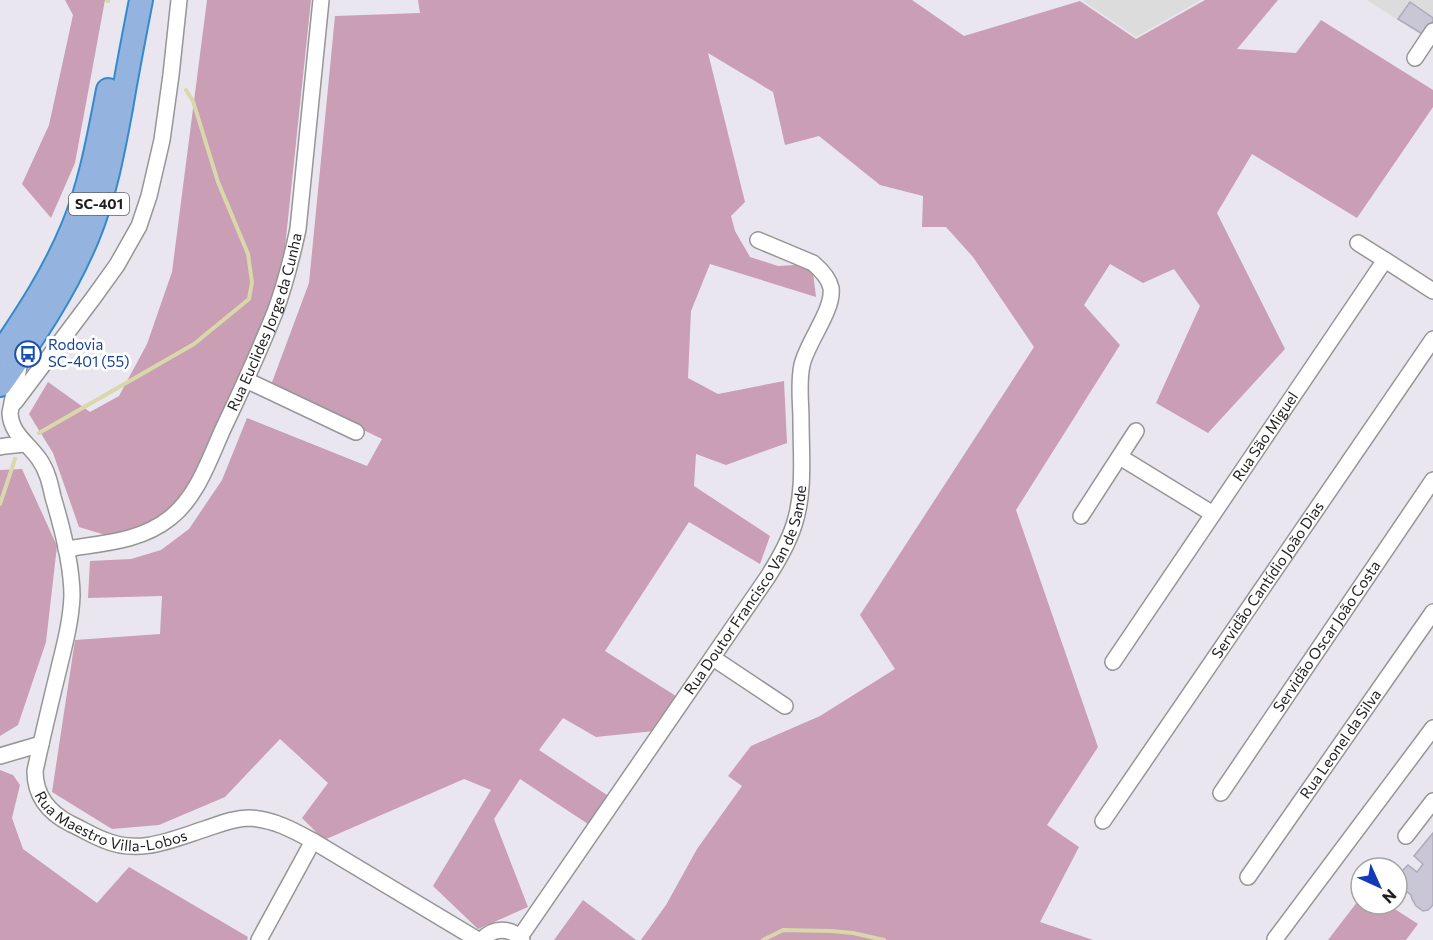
<svg xmlns="http://www.w3.org/2000/svg" width="1433" height="940" font-family="Commissioner,sans-serif">
	<rect width="100%" height="100%" fill="#e9e6ef"/>
	<path fill="#dcdcdd" d="M1082,0H1201L1136,37Z
		M1367,0H1433V23L1424,37Z"/>
	<path fill="#ca9eb5" d="M65,0H105L75,163L51,218L22,184L49,125L73,15Z
		M207,0H311L282,276L261,333L195,478L179,504L151,527L115,538L79,527L53,453L29,414L48,382L90,412L119,396L147,344L172,272Z
		M418,0H912L964,36L1080,1L1136,39L1205,0H1278L1237,49L1296,53L1321,20L1433,90V107L1357,218L1252,154L1217,213L1285,349L1208,433L1156,403L1200,306L1174,269L1143,283L1110,264L1084,305L1120,345L1016,510L1098,747L1047,825L1079,847L1040,922L1093,940H641L666,905L697,849L742,786L728,776L751,746L820,716L895,669L860,615L1034,347L973,257L946,227H922L923,196L880,185L819,136L785,145L773,92L708,53L745,202L731,216L735,231L750,257L778,266L812,264L816,297L710,264L691,311L688,378L718,394L784,381L787,443L726,465L696,454L694,486L770,536L760,564L689,522L605,651L679,698L654,731L596,737L563,718L539,750L610,797L591,826L520,779L494,819L528,907L478,929L433,886L491,790L464,779L324,840L302,818L328,783L280,739L225,797L159,825L112,829L52,792L75,640L160,634L162,596L88,598L90,561L131,559L161,550L189,529L222,480L247,418L367,466L382,439L271,385L309,283L335,16L420,13Z
		M22,469L57,546L46,642L18,725L0,736V470Z
		M0,770L13,775L20,785L12,818L23,849L97,903L129,867L248,937L247,940H0Z
		M1361,897V904H1387L1418,924L1406,940H1328Z
		M583,900L636,940H554Z"/>
	<g fill="none" stroke-linecap="round" stroke-linejoin="round">
		<path stroke="#d8d8aa" stroke-width="4" d="M107,0L108,1
			M39,433L194,344L249,299L252,282L248,254L218,182L193,101L186,90
			M0,504L15,459
			M763,940L783,930L831,931L853,933L884,940"/>
	</g>
	<path fill="#c9c7d5" stroke="#aea9bf" stroke-width="1.5" d="M1410,2L1433,18V21L1424,35L1398,19Z
		M1433,833V905L1428,910L1423,911L1416,906L1412,899L1411,895L1407,892L1404,894L1397,888V876L1408,865L1417,872L1423,864L1414,856Z"/>
	<g fill="none" stroke-linecap="round" stroke-linejoin="round">
		<g stroke="#969696" stroke-width="18">
			<g id="minor">
				<path d="M1415,58L1433,31"/>
				<path d="M1358,243L1385,260"/>
				<path id="s1" d="M20,362L10,413C11,434 28,443 39,459C47,470 50,483 53,497C62,527 72,564 72,596C71,622 64,647 58,672C50,705 42,738 35,771C35,796 49,813 71,824C82,829 93,836 104,840C139,855 171,840 205,829C220,824 234,818 249,818C273,819 293,830 313,841L478,940"/>
				<path d="M246,380L356,432"/>
				<path d="M15,402L94,297L117,265L139,226L149,196L162,140L171,75L179,0"/>
				<path d="M0,447L5,446L25,444"/>
				<path d="M1120,457L1213,514"/>
				<path d="M1081,516L1136,431"/>
				<path id="s2" d="M66,549C102,543 140,542 170,518C197,497 209,460 223,429C241,391 259,352 275,312C285,285 292,257 298,229L321,0"/>
				<path d="M713,658L785,706"/>
				<path id="s3" d="M1113,662L1385,260L1433,291"/>
				<path d="M0,756L41,744"/>
				<path id="s4" d="M1221,793L1433,480"/>
				<path id="s5" d="M1103,821L1433,339"/>
				<path d="M1406,836L1433,801"/>
				<path id="s6" d="M1248,877L1433,612"/>
				<path id="s7" d="M520,937L767,578C778,561 788,544 794,525C805,492 801,455 801,420C801,403 798,383 802,365C807,342 834,310 831,288C829,278 820,269 813,263L758,240"/>
				<path d="M1275,939L1433,728"/>
				<path d="M259,940L313,841"/>
				<path d="M482,940C493,927 511,927 522,940"/>
			</g>
		</g>
		<g stroke="#348bcb" stroke-width="26">
			<path id="highway" d="M0,354C28,313 54,273 73,227C91,183 99,136 108,90
				M0,385C33,338 66,290 88,236C105,195 113,151 121,108C127,72 134,36 141,0"/>
		</g>
		<use href="#minor" stroke="#fff" stroke-width="15"/>
		<use href="#highway" stroke="#94b4df" stroke-width="22"/>
	</g>
	<defs>
		<g id="bus-ring" transform="scale(1.35)"><circle r="9.5" fill="#fff" stroke="#1a4fb4" stroke-width="1.5"/><path d="M-5-6H5V4H4V6H2V4H-2V6H-4V4H-5ZM-3.5-4V0h7V-4ZM-3.5 1.2v1.5H-2V1.2ZM2 1.2v1.5H3.5V1.2Z" fill="#1a4fb4"/></g>
	</defs>
	<g fill-rule="evenodd">
		<use href="#bus-ring" x="28" y="354"/>
	</g>
	<g text-anchor="middle" stroke-width="6" stroke-linejoin="round" paint-order="stroke">
		<rect fill="#fff" stroke="#626262" stroke-width="1.5" x="69" y="193" width="60" height="22" rx="4.5"/>
		<g font-size="14" font-weight="bold" fill="#1f1f1f">
			<text x="99" y="209">SC-401</text>
		</g>
		<g font-size="15" fill="#1f1f1f" stroke="#fff">
			<text dy="5" stroke="none"><textPath href="#s2" startOffset="330">Rua Euclides Jorge da Cunha</textPath></text>
			<text dy="5" stroke="none"><textPath href="#s3" startOffset="272">Rua São Miguel</textPath></text>
			<text dy="5" stroke="none"><textPath href="#s5" startOffset="292">Servidão Cantídio João Dias</textPath></text>
			<text dy="5" stroke="none"><textPath href="#s7" startOffset="416">Rua Doutor Francisco Van de Sande</textPath></text>
			<text dy="5" stroke="none"><textPath href="#s4" startOffset="189">Servidão Oscar João Costa</textPath></text>
			<text dy="5" stroke="none"><textPath href="#s6" startOffset="162">Rua Leonel da Silva</textPath></text>
			<text dy="5" stroke="none"><textPath href="#s1" startOffset="534">Rua Maestro Villa-Lobos</textPath></text>
		</g>
		<g font-size="15" fill="#164399" stroke="#fff" text-anchor="start">
			<text x="48" y="350">Rodovia<tspan x="48" dy="17">SC-401 (55)</tspan></text>
		</g>
	</g>
	<g transform="translate(1379 886) rotate(135)"><circle r="28" fill="#ffffff" stroke="#a5a5a5" stroke-width="1.5"/>
	<path d="M0-4.5L10 22L0 15L-10 22Z" fill="#123abb"/>
	<text y="-9" font-size="16" font-weight="bold" text-anchor="middle" fill="#1f1f1f">N</text>
	</g>
</svg>
